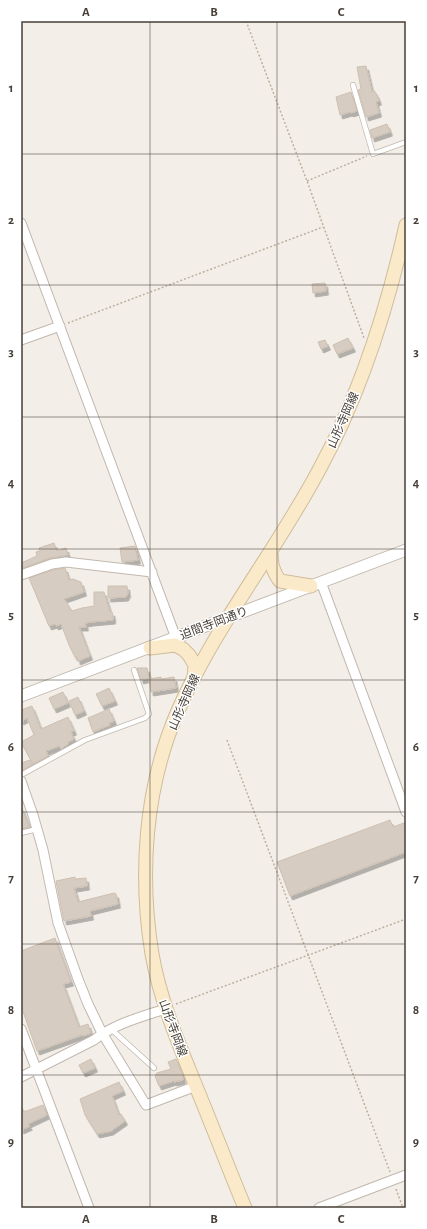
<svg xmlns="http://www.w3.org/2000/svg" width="427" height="1229" font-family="'Alegreya Sans','Noto Sans JP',sans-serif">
	<defs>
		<filter id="shadow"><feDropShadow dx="2.5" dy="4" stdDeviation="0" flood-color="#0004"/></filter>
	</defs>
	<rect width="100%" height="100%" fill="#f3efe8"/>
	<path fill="#d7ccc1" stroke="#cec0b2" filter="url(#shadow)" d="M366,66L372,92L375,91V94L376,93L379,101L376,102L379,113L366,117L358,90L361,89L357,67Z
		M351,92L357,111L351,113L350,112L340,115L336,97Z
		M387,124L390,132L372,138L370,130Z
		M325,283L326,291L313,293L312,284Z
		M348,338L353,348L337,354L333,345Z
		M325,340L328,346L321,349L318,342Z
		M54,543L57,551L66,548L68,555L50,558L23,568L21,563L37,556L36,552L40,551L39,548Z
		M135,546L138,560L122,562L120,548Z
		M65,568L69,580L73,579L81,582L84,592L64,599L72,611L82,608L94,606V592H104L110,612H112L113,616V620L91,622L85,623L86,627H79L90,656L78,661L77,657H75L69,645L61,624L56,626L55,624L49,626L29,578L53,570Z
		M108,586H127L128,593L126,597L108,598Z
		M137,668H147L149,678L141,680Z
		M161,677V679L174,677L176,688L151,692L149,679Z
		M109,688L115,701L102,706L96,694Z
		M63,692L68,703L54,709L49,698Z
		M78,697L84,711L75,715L69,701Z
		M32,706L41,729L68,717L74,731L71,732L74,739L68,742L69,743L61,749L59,746L46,751L48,756L33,764L21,742L34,735L27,718L21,721V710Z
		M109,709L114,721L109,723L110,725L93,732L88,718Z
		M30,760L32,765L21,771V763Z
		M21,808H22L29,827L21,829Z
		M390,820L393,827L404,823L406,827V852L290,896L277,862Z
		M75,877V879L86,878L87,886L74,888L78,902L114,893L116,894L118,904L90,911L91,916L64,921L56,881Z
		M55,938L71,982L63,984L79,1027L88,1024L91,1033L83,1036L82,1035L37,1051L21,1006V951Z
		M91,1059L95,1068L83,1073L79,1065Z
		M176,1059L182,1073L183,1080L174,1082V1081L159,1086L155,1076L157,1073L171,1069L168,1062Z
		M119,1082L123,1091L112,1096L119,1115L121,1114L125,1121L111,1131L97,1134L85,1115L80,1099Z
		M43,1105L47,1115L28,1124L30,1126L21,1130V1106L24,1112Z"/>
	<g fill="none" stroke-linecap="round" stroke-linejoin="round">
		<g stroke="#c1b8ae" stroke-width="6">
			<path id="service" d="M353,85L373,154L406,142
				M21,775L85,740L145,718L149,714L134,670
				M21,833L37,829
				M111,1029L154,1068"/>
		</g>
		<g stroke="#c1b8ae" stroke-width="11">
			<path id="minor" d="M21,223L176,638
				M21,340L60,326
				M21,575L52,564L66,562L152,572
				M321,582L406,812
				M21,781L33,815L43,850L58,923L78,979L88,1004L102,1033L146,1105L196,1086
				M21,1029L89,1208
				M21,1077L94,1040C114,1024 141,1017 165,1009
				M319,1208L406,1175"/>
		</g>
		<g stroke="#c1b8ae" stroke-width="13">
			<path id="tertiary" d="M21,696L406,550"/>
		</g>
		<g stroke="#cfbc9b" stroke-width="15">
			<path id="secondary" d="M271,550C271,562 272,571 280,581L311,586
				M150,648L175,645L183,649L189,655L195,665L194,678
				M245,1208C228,1167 212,1125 195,1084C178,1042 160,1000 152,954C139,874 145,788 177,713C214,627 275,553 319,470C361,393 387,310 406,225"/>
		</g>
		<path stroke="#beaf9e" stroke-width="1.5" stroke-dasharray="2 2" stroke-linecap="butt" d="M246,21L307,181L364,338
			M307,181L367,156
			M68,323L323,227
			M227,740L390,1172
			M176,1004L406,919
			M396,1189L403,1208"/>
		<use href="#service" stroke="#fff" stroke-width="4.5"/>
		<use href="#minor" stroke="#fff" stroke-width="9"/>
		<use href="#tertiary" stroke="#fff" stroke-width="11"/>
		<use href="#secondary" stroke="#fbeaca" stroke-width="13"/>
	</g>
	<path fill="none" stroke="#463f37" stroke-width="1" stroke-opacity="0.55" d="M150,21V1208M277,21V1208M21,154H406M21,285H406M21,417H406M21,549H406M21,680H406M21,812H406M21,944H406M21,1075H406"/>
	<g text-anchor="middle" stroke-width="3" stroke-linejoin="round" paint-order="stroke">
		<g font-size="12" fill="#463f37" stroke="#fff">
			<text transform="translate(343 420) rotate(-66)" y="4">山形寺岡線</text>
			<text transform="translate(214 623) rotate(-21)" y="4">迫間寺岡通り</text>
			<text transform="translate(184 702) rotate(-66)" y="4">山形寺岡線</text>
			<text transform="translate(173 1028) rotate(70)" y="4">山形寺岡線</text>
		</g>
	</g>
	<rect width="427" height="1229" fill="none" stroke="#ffffff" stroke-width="44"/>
	<rect x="22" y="22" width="383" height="1185" fill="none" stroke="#463f37" stroke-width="1.5"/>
	<g font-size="13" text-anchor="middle" font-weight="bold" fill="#463f37">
		<text x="86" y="16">A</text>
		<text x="214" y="16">B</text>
		<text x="341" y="16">C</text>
		<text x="11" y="92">1</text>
		<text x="416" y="92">1</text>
		<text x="11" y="224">2</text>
		<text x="416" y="224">2</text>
		<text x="11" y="356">3</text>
		<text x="416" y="356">3</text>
		<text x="11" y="487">4</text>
		<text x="416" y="487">4</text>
		<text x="11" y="619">5</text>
		<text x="416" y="619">5</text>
		<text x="11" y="751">6</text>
		<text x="416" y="751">6</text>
		<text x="11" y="882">7</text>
		<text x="416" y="882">7</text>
		<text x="11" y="1014">8</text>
		<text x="416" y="1014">8</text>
		<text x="11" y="1146">9</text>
		<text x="416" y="1146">9</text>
		<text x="86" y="1223">A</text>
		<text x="214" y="1223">B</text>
		<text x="341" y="1223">C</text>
	</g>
</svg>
